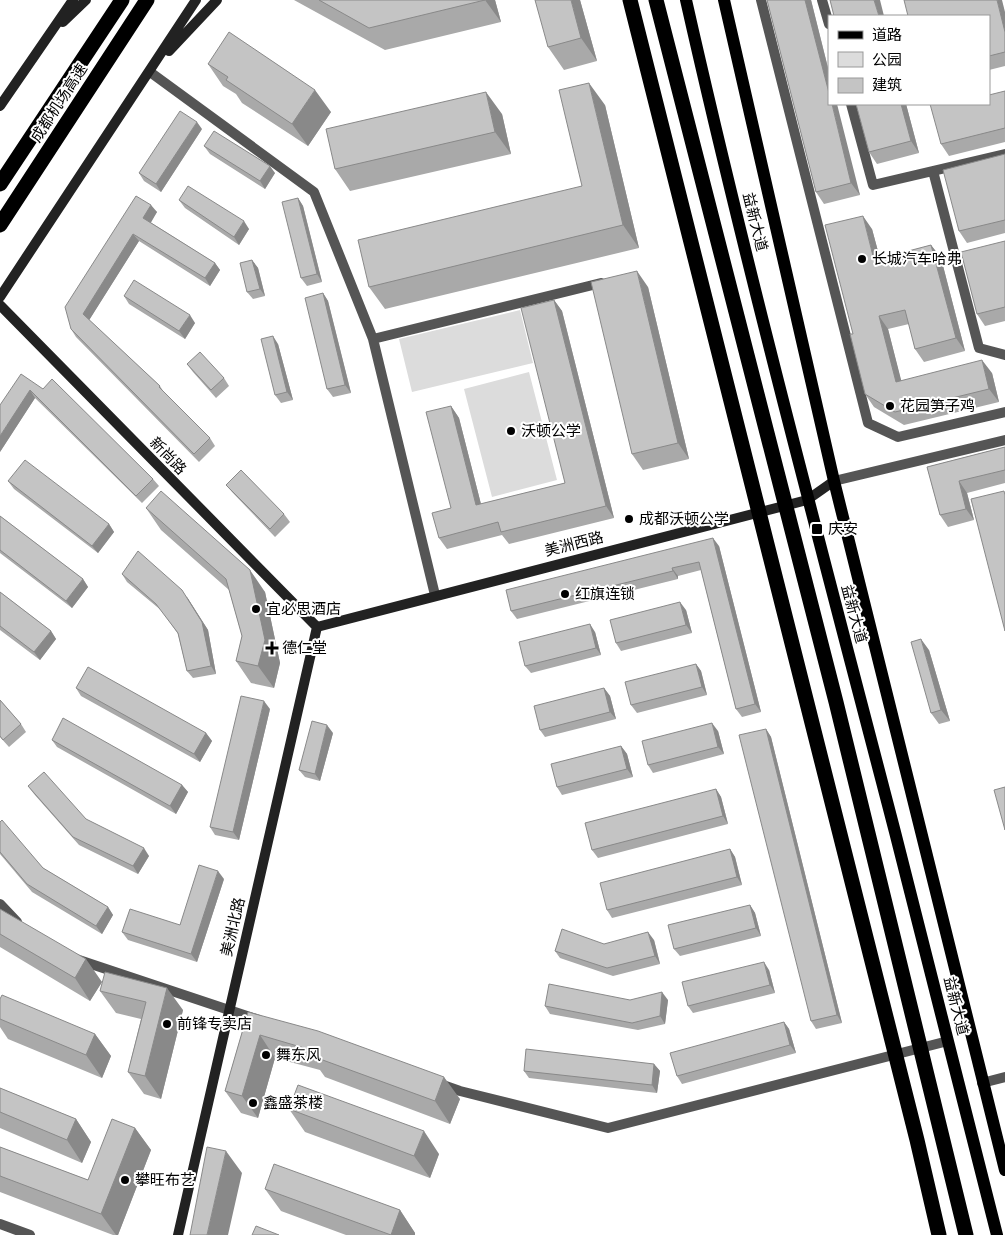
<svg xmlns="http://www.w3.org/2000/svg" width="1005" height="1235" font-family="Commissioner,'Noto Sans SC',sans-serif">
	<rect width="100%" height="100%" fill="#fff"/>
	<path fill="#dcdcdc" d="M520,310L533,363L412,392L399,339Z
		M529,372L557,480L492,497L464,389Z"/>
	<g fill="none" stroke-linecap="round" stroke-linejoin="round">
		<path stroke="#555" stroke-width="10" d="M761,0L868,423L898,437L1005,412
			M822,0L829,24
			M150,72L314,192L373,339L435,595
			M851,104L873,185L1005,154
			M933,171L979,348L1005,355
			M373,339L601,283
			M834,481L1005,440
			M0,904L17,922
			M76,959L259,1020
			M982,1083L1005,1077
			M440,1084L460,1091L608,1128L948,1041
			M0,1224L30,1235"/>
		<path stroke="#222" stroke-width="10" d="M63,22L86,0
			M169,51L217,0
			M0,106L73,0
			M0,297L196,0
			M0,305L317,627
			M317,627L807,500L834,481
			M178,1235L317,627"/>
		<path stroke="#000" stroke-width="12" d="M686,0C749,279 823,555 895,832C929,966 963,1101 997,1235
			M724,0L834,481L1005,1170"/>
		<path stroke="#000" stroke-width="15" d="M630,0L917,1140L939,1235
			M656,0L836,702L966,1235
			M0,184L122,0
			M0,225L147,0"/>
	</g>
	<path fill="#a9a9a9" d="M294,0H495L501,22L385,50Z
		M580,0L597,61L564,70L548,47Z
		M767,0H811L829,72V104L860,195L824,204L816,192Z
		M1005,12V66L989,70V16Z
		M208,64L331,112L308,146L242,103L236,94L223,86Z
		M1005,91V142L949,156L941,144L989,104Z
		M856,104H906L919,153L877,164L869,152Z
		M605,105L639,248L385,309L369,287L582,186Z
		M502,114L511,154L350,191L335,169Z
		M202,129L161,192L144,181L139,173Z
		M204,146L275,173L265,189L210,154Z
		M1005,154V233L967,243L959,231Z
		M136,196L157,212L150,222L215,263L220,270L210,286L139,241L89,320L160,386L165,394L210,438L215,446L199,462L76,337L71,329Z
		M298,198L303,206L322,282L307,286L301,278Z
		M179,200L249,229L239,245L185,208Z
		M872,229L880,259L931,245L941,258L965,351L924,362L915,349L909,324L888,329L901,381L992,373L999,402L904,425L874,407L865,394Z
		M1005,241V321L985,326L977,314Z
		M252,260L258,268L265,296L253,299L247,292Z
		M648,287L689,459L643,470L632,454Z
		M323,293L328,301L351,393L333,397L327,389Z
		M124,296L195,323L185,339L129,304Z
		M554,300L562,311L614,518L509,544L502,535L447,549L439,538L451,508V406L459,418L481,504L565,483Z
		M278,344L293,400L281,403L275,395Z
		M187,364L224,378L229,386L216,398L193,372Z
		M21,374L153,479L159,486L142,503L35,398L0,452Z
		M1005,447V483L967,493L974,520L948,527L940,515L927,467Z
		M8,481L109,524L114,532L98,553L14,489Z
		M226,485L284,514L290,522L275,537L232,492Z
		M146,508L265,592L280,663L274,688L251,683L236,661L242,636L229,590L161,530Z
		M0,516L83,579L88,587L72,608L0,553Z
		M719,546L761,712L742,717L736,709L701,570L678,576V579L517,619L511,611Z
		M122,574L187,597L208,630L216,674L193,678L187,671L178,634L162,611L127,582Z
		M0,592L51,631L56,639L40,660L0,630Z
		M686,610L692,633L621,651L616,643Z
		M595,632L601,655L531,673L525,666Z
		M929,650L950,721L939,724L931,713Z
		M696,664L701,671L707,695L637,713L631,705Z
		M76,688L206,733L212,741L200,762L81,696Z
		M604,688L610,696L616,719L545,737L540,730Z
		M0,700L21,724L26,732L9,747L0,737Z
		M270,709L239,840L215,835L210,827Z
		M766,729L771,737L842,1023L816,1029L811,1021Z
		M718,731L724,754L653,773L648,765Z
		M333,733L320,781L305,777L299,770Z
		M52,740L182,785L188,792L176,814L57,747Z
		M621,746L627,754L633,777L562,795L557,787Z
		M28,786L149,856L138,874L79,845L34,794Z
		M716,789L721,797L728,824L598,858L592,850Z
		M0,822L43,868L108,907L113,915L102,934L32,892L0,854Z
		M730,849L735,857L742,885L612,918L607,910Z
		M224,879L197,962L128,940L122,932L180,925Z
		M750,905L755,913L761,936L680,956L674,949Z
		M0,909L102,982L90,1001L0,947Z
		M654,940L660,964L613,976L560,958L555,951L604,944Z
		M769,970L775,993L693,1013L688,1006Z
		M100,991L183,1010L161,1099L144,1094L128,1072L141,1019L116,1013Z
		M0,999L95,1034L111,1056L102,1078L8,1039L0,1027Z
		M630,1000H668L665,1024L638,1030L550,1014L545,1006Z
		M248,1012L460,1099L450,1124L325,1077L320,1070L275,1058L258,1118L241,1113L225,1091Z
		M784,1022L789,1029L796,1053L682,1084L677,1076Z
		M654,1064L660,1071L657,1093L529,1078L524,1071Z
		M0,1088L76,1119L91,1142L82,1163L0,1128Z
		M289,1109L439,1154L430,1178L305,1132Z
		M135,1128L151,1150L118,1235H113L0,1192V1147L88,1180Z
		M265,1189L400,1210L415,1233V1235H346L281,1211Z"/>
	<path fill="#898989" d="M485,0H495L501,22Z
		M571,0H580L597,61L581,38Z
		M805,0H811L829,72V93Z
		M874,0H880L884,16H879Z
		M997,0H1002L1005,12V32Z
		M589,83L605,105L639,248L623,225Z
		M315,90L331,112L308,146L292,124Z
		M486,92L502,114L511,154L495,132Z
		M832,104H837L860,195L851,183Z
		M901,104H906L919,153L911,141Z
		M197,122L202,129L161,192L156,184Z
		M270,166L275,173L265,189L260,181Z
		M298,198L303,206L322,282L317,274Z
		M151,205L157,212L149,226L143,218Z
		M863,216L872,229L884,273L874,260Z
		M244,221L249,229L239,245L234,237Z
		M133,234L139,241L88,322L83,314Z
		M931,245L941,258L965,351L956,338Z
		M252,260L258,268L265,296L260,289Z
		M215,263L220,270L210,286L205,278Z
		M637,271L648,287L689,459L678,443Z
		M323,293L328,301L351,393L345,385Z
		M554,300L562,311L614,518L606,506Z
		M190,315L195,323L185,339L179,331Z
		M879,316L888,329L905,395L896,382Z
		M273,336L278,344L293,400L287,392Z
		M982,360L992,373L999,402L989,389Z
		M30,390L35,398L0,452V436Z
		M451,406L459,418L484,516L476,505Z
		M959,481L967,493L974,520L966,509Z
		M109,524L114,532L98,553L92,546Z
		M713,538L719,546L761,712L755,704Z
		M672,568L678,576V579L673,571Z
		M250,570L265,592L280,663L274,688L258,666Z
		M83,579L88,587L72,608L66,601Z
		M187,597L208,630L216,674L211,666Z
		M680,602L686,610L692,633L686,625Z
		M590,624L595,632L601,655L596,648Z
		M51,631L56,639L40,660L34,652Z
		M921,639L929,650L950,721L941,710Z
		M696,664L701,671L707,695L702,687Z
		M604,688L610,696L616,719L610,712Z
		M264,701L270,709L239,840L233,832Z
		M712,723L718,731L724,754L718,747Z
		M327,725L333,733L320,781L315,774Z
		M766,729L771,737L842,1023L837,1015Z
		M206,733L212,741L200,762L194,754Z
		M621,746L627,754L633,777L627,769Z
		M182,785L188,792L176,814L170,806Z
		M716,789L721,797L728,824L723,816Z
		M144,848L149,856L138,874L133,866Z
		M730,849L735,857L742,885L737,877Z
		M218,871L224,879L197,962L191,954Z
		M750,905L755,913L761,936L756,928Z
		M108,907L113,915L102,934L96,926Z
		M648,932L654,940L660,964L655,956Z
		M86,959L102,982L90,1001L75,978Z
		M764,962L769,970L775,993L770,985Z
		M167,988L183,1010L161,1099L145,1076Z
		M662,992L668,1000L665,1024L660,1016Z
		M784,1022L789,1029L796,1053L790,1045Z
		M95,1034L111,1056L102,1078L86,1055Z
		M260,1035L275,1058L258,1118L242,1096Z
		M654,1064L660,1071L657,1093L652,1085Z
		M444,1077L460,1099L450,1124L435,1101Z
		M76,1119L91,1142L82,1163L67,1140Z
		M135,1128L151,1150L118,1235H116L101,1214Z
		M424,1131L439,1154L430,1178L414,1156Z
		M226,1151L242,1173L228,1235H207Z
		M400,1210L415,1233V1235H391Z"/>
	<path fill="#c4c4c4" stroke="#898989" d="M319,0H485L369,28Z
		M535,0H571L581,38L548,47Z
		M767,0H805L829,93V104H832L851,183L816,192Z
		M830,0H874L879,16H834Z
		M904,0H997L1005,32V52L989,56V16H908Z
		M229,32L315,90L292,124L226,80L228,77L208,64Z
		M589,83L623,225L369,287L358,240L582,186L559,90Z
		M1005,91V128L941,144L930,104H989V95Z
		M486,92L495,132L335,169L326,129Z
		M856,104H901L911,141L869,152Z
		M180,111L197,122L156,184L139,173Z
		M214,131L270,166L260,181L204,146Z
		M1005,154V220L959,231L943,170Z
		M188,186L244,221L234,237L179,200Z
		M136,196L151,205L143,218L215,263L205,278L133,234L83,314L160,386L159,387L210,438L194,454L71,329L65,307Z
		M298,198L317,274L301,278L282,202Z
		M863,216L874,260L931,245L956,338L915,349L905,310L879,316L896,382L982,360L989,389L895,412L865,394L850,334H853L825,225Z
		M1005,241V307L977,314L961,252Z
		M252,260L260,289L247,292L240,263Z
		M637,271L678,443L632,454L591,282Z
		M134,280L190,315L179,331L124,296Z
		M323,293L345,385L327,389L305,298Z
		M554,300L606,506L501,532L498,522L439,538L432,513L451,508L426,412L451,406L476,505L565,483L521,308Z
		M273,336L287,392L275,395L261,339Z
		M200,352L224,378L211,390L187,364Z
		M21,374L43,389L52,379L153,479L136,496L30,390L0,436V405Z
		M1005,447V470L959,481L966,509L940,515L927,467Z
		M25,460L109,524L92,546L8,481Z
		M241,470L284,514L270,529L226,485Z
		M161,491L250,570L265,640L258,666L236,661L242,636L226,579L146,508Z
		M1004,491L1005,495V631L971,499Z
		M0,516L83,579L66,601L0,550Z
		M713,538L755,704L736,709L699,562L672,568L673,571L511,611L506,590Z
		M138,551L182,590L202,622L211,666L187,671L178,633L156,604L122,574Z
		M0,592L51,631L34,652L0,626Z
		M680,602L686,625L616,643L610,620Z
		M590,624L596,648L525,666L519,642Z
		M921,639L941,710L931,713L911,642Z
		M696,664L702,687L631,705L625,682Z
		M88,667L206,733L194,754L76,688Z
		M604,688L610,712L540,730L534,706Z
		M241,696L264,701L233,832L210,827Z
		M0,700L21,724L3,740L0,736Z
		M63,718L182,785L170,806L52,740Z
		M312,721L327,725L315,774L299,770Z
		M712,723L718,747L648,765L642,741Z
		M766,729L837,1015L811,1021L739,735Z
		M621,746L627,769L557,787L551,764Z
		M44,772L86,819L144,848L133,866L73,837L28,786Z
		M1005,787V830L994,790Z
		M716,789L723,816L592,850L585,823Z
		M2,820L43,868L108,907L96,926L27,884L0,852V822Z
		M730,849L737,877L607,910L600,883Z
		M199,865L218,871L191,954L122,932L130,909L180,925Z
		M750,905L756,928L674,949L668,925Z
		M0,909L86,959L75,978L0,934Z
		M562,929L604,944L648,932L655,956L607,968L555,951Z
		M764,962L770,985L688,1006L682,982Z
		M105,972L167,988L145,1076L128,1072L146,1002L100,991Z
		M549,984L630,1000L662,992L660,1016L632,1023L545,1006Z
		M2,995L95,1034L86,1055L0,1019V999Z
		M248,1012L318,1031L444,1077L435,1101L309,1055L311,1050L260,1035L242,1096L225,1091Z
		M784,1022L790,1045L677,1076L670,1053Z
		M526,1049L654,1064L652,1085L524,1071Z
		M298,1085L424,1131L414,1156L289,1109Z
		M0,1088L76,1119L67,1140L0,1112Z
		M112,1119L135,1128L101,1214L0,1176V1147L88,1180Z
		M207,1147L226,1151L207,1235H190Z
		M274,1164L400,1210L391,1235L265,1189Z
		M256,1226L279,1235H252Z"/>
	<g fill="#000" stroke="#fff" stroke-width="2">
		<circle cx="862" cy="259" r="5"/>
		<circle cx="890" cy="406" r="5"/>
		<circle cx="511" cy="431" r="5"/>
		<circle cx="629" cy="519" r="5"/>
		<rect x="811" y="523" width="12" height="12" rx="2.5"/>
		<circle cx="565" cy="594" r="5"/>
		<circle cx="256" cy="609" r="5"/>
		<path d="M269.5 640.5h5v5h5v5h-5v5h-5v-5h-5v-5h5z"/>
		<circle cx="167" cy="1024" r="5"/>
		<circle cx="266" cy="1055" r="5"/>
		<circle cx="253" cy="1103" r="5"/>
		<circle cx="125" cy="1180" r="5"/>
	</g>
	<g text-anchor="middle" stroke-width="4" stroke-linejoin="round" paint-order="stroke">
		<g font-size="15" fill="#000" stroke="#fff">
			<text transform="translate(59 103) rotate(-57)" y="5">成都机场高速</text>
			<text transform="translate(755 222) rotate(76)" y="5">益新大道</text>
			<text transform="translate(168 456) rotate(46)" y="5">新尚路</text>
			<text transform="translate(574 544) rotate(-14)" y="5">美洲西路</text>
			<text transform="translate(854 614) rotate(75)" y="5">益新大道</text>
			<text transform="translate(233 927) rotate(-77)" y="5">美洲北路</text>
			<text transform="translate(956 1006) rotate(76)" y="5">益新大道</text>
		</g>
		<g font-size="15" fill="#000" stroke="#fff" text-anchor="start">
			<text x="872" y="264">长城汽车哈弗</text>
			<text x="900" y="411">花园笋子鸡</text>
			<text x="521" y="436">沃顿公学</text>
			<text x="639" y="524">成都沃顿公学</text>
			<text x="828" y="534">庆安</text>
			<text x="575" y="599">红旗连锁</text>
			<text x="266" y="614">宜必思酒店</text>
			<text x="282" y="653">德仁堂</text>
			<text x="177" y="1029">前锋专卖店</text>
			<text x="276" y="1060">舞东风</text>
			<text x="263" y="1108">鑫盛茶楼</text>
			<text x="135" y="1185">攀旺布艺</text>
		</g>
	</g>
	<rect x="828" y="15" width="162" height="90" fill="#ffffff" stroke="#999999"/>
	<rect x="838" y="31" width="25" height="8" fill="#000000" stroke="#999999"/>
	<text x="872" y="40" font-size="15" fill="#000000">道路</text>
	<rect x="838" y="52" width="25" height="15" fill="#dcdcdc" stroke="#999999"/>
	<text x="872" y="65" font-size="15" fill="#000000">公园</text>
	<rect x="838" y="78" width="25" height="15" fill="#c4c4c4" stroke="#999999"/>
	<text x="872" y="90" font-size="15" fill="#000000">建筑</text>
</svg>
